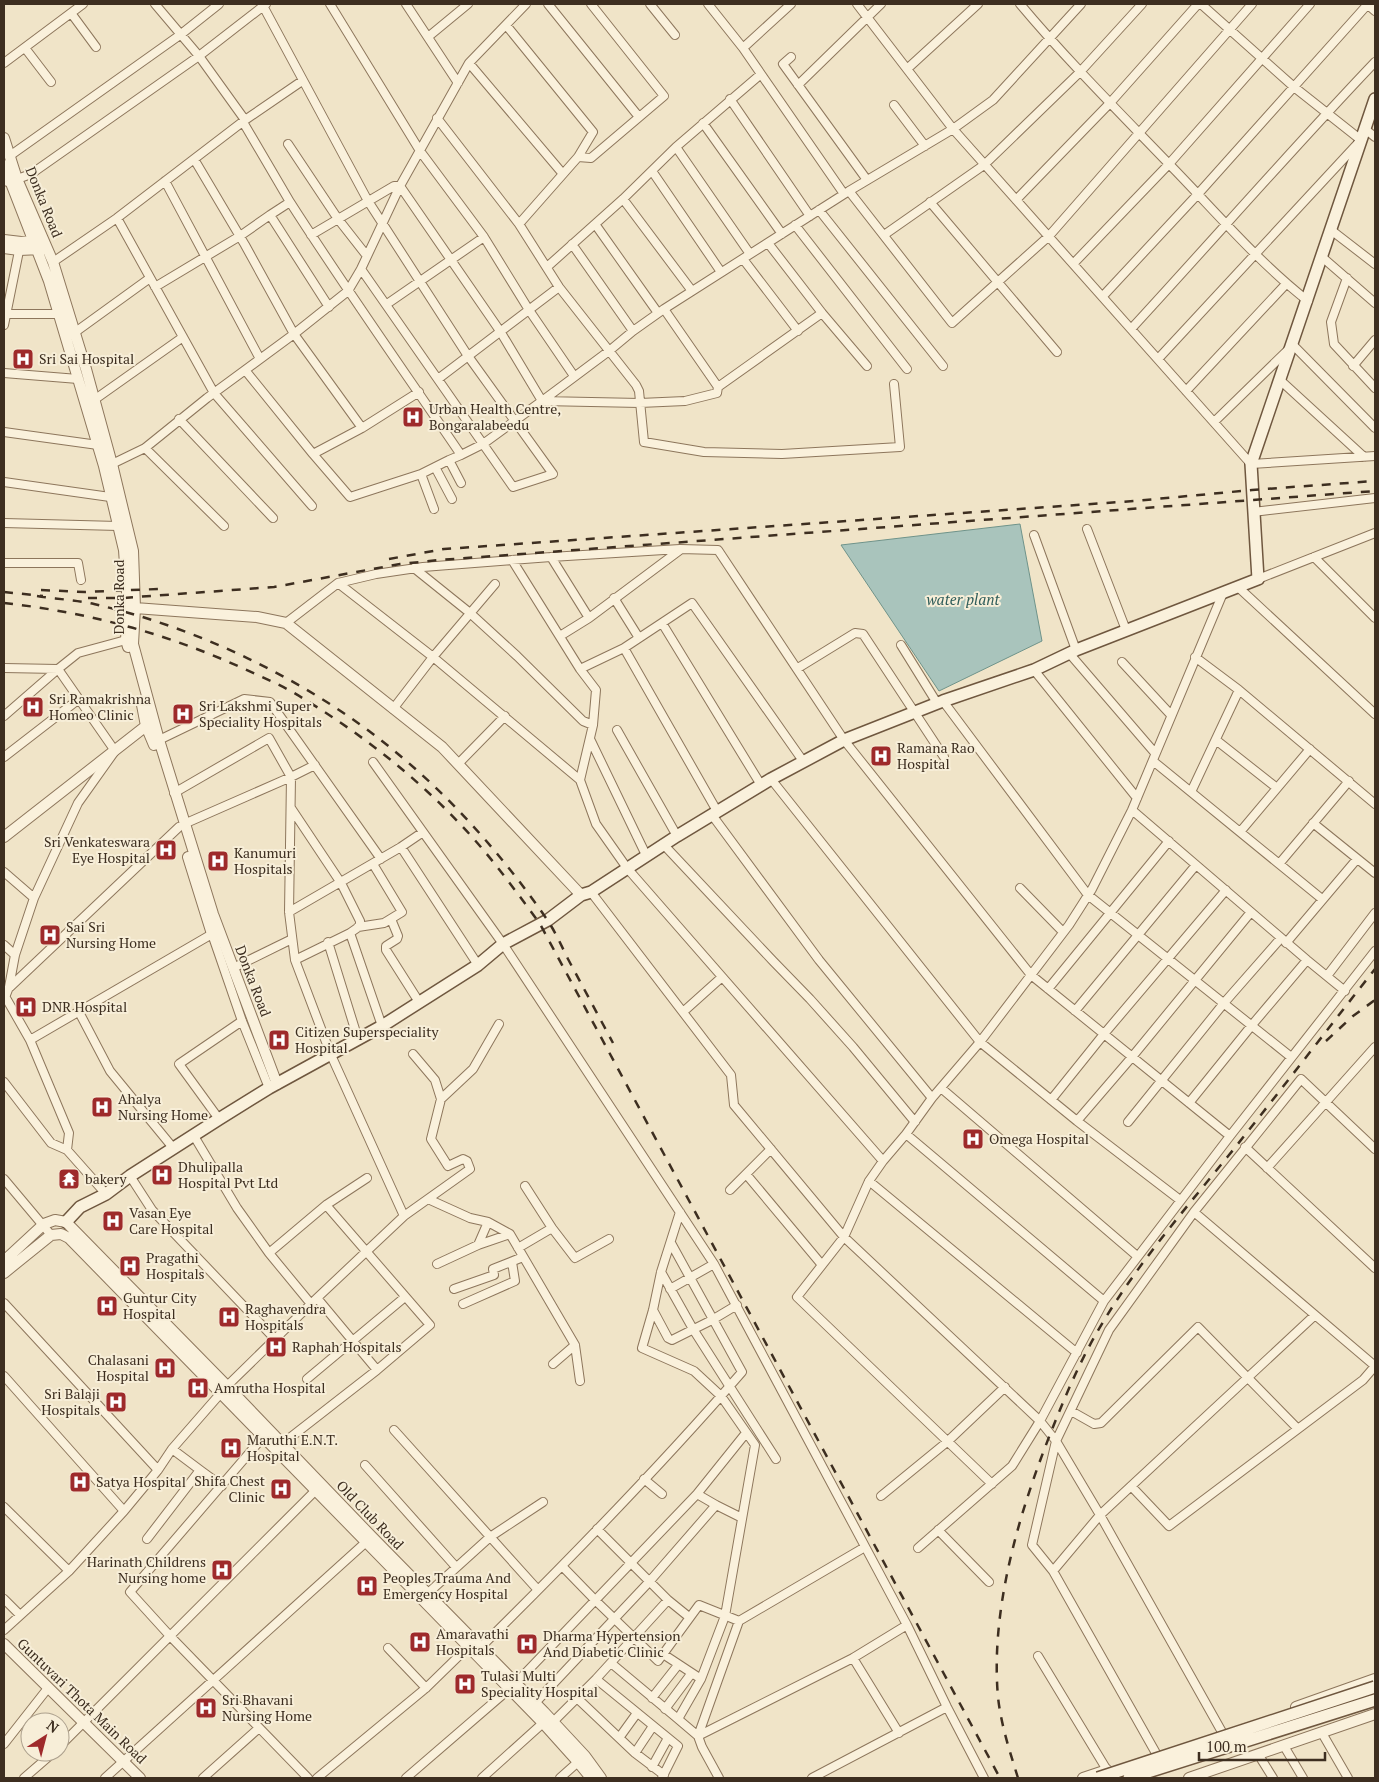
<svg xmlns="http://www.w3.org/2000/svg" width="1379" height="1782" font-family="'PT Serif',serif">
	<rect width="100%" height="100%" fill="#f0e4c8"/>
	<path fill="#a9c4bc" stroke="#6f938a" d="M1020,524L1042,641L939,691L841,545Z"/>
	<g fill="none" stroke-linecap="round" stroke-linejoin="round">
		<g stroke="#8d765c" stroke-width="10">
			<path id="minor" d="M155,4L199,56L245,120
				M262,4L368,201L468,356L553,474L513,487L361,269
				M330,4L420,151L484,237L529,310L574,376
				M406,4L458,83
				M548,4L639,117
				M650,4L675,35
				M708,4L743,48L844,194
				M857,4L953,129L1251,464L1375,456
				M1020,4C1067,60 1119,112 1170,165C1215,211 1257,261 1308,301
				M1367,4L1375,11
				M71,13L96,47
				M506,25L593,132L578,157L519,224
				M428,37L468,4
				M25,48L51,82
				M743,48L791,4
				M791,57L783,64L867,180
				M4,63L83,4
				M469,63L563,174
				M907,69L978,4
				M798,85L881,4
				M730,99L810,216
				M894,105L925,146
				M437,118L519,224L559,287L636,385L639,391L644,442L704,452L782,454L900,447L894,384
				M243,122L290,202
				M703,123L782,234
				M1365,129L1375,137
				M288,144L338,219L367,256
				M676,147L750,254
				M11,155L180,35L219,4
				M578,157L591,158L664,96L591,4
				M194,159L245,245L294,334L362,428
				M652,171L721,272
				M4,181L9,182L31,174L199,56L266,4
				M165,181L260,359
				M849,191L952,323L1049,236L1252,4
				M623,199L692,291
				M1016,200L1110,103L1198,4
				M930,202L1057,352
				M819,210L943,366
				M117,218L214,393L312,506
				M595,224L658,313
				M795,225L907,369
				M1331,230L1375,264
				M311,235L394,186H400L500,331L542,401L609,351L633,331L664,309L849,191L953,129L993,100L1081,4
				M884,235L984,165L1080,72L1142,4
				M768,243L822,313L867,366
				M572,244L633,331
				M1322,257L1375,303
				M743,259L798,331
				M53,262L117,218L245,120L302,81
				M1074,263L1169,164L1310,4
				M547,267L623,199L676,147L761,74
				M1347,278L1331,322L1334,344L1375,388
				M155,287L240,236L270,215
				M1103,296L1198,194L1368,4
				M387,304L484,237
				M4,314H59
				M4,325L20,246
				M1131,329C1213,240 1292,149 1375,62
				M74,333L150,278
				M1158,359L1361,140L1294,87L1201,4
				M1353,366L1375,340
				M245,370L313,454L362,428L419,392
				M4,373L78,379
				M438,379L559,287
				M1280,380L1364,457
				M718,387L822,313
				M1186,391L1286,284
				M94,400L183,337
				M179,419L273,518
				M1214,422L1293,345L1375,428
				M4,432L98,445
				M145,448L224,526
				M313,454L350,497L421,474L449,460L461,455C404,371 345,288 290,202L270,215L329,307
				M461,455L483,444L542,401L640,403L685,401L717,393L718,387L664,309
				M449,460L461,483
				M112,464L145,448L207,398L294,334L348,291L361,269L400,186L469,63L526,4
				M435,467L452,499
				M421,474L434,509
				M4,482L110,497
				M1253,512L1375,498
				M4,523L118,526
				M1087,529L1126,630
				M1034,535L1076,650
				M551,557L589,618
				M1314,557L1375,618
				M512,560L580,669
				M4,563H78L81,580
				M414,568L470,613L517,656L583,721L593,725
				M1258,579L1375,533
				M338,583L433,657L580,780
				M1238,587L1375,714
				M614,598L639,638
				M286,623L338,583L376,574L423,567L551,557L680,549L718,550L844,740L1031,975L1230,1136
				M662,623L761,785
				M560,636L589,618L680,550
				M901,645L937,703
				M624,648L717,811
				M1069,653L1155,753
				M1195,657L1239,690L1375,804
				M1122,662L1171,715
				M4,668L58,669L4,716
				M798,668L855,633L863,634L944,757
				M1034,670L1137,798
				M943,701L1088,895L1291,1057
				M393,709L433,657L495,584
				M617,730L677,836
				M590,739L646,855
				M159,740L244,699L270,702L381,859
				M1216,740L1277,788
				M4,757L79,699
				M803,761L692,603L624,648L580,669L596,690L593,725L580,780L596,824L627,868L883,1161
				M1153,761L1322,899
				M373,762L503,944L714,1264L907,1625L947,1707L984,1778
				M458,764L505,716
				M315,765L291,777L289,912L295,960L331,1055L404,1216
				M771,779L980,1042L1077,1121L1180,1200
				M1191,792L1239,690
				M174,793L269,738L291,777L184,824
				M291,808L341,883L360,921V926L350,933
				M1132,810L1307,960L1345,991
				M712,815L819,960L932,1098
				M1313,823L1375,873
				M423,832L401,847L478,965
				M1240,832L1310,749
				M663,844L773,961L810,999L853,1047L915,1122
				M1279,864L1349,781
				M4,872L34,898
				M1020,888L1063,932
				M591,892L731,1075L734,1105L844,1237L1040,1421L1056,1441L1100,1515L1222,1732
				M289,912L401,847
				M391,919L398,936L397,939L386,946V950L419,1002
				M358,927L384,923L402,912L373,864
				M328,942L358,1039
				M1286,943L1357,859
				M4,945L15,955
				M295,960L350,933L382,1026
				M233,968L292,939
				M1327,976L1375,913
				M10,987L179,827
				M1048,989L1169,841
				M6,998L30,1040L212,934L242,1021L269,1088
				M4,1000L9,987L15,955L34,898L78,803L115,751L58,669L78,653L126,640
				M1075,1011L1196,865
				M79,1012L110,1071L174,1149
				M683,1012L722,977
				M30,1040L69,1133L67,1150
				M413,1054L435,1080L441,1099
				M4,1082L51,1143L67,1150L106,1194
				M941,1088L1137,1256
				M1051,1100L1104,1034L1226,890
				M1189,1103L1252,1025L1307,960
				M219,1119L179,1064L242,1021
				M1077,1121L1132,1057L1251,912
				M1128,1122L1224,1003L1281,938
				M906,1134L1104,1301
				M194,1136L237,1208L269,1253L311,1304
				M1245,1147L1375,1268
				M1267,1168L1375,1047
				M746,1174L822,1265
				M130,1176L152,1210L275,1339
				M4,1179L51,1235
				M869,1181L1077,1353
				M525,1186L552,1228L575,1258L609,1239
				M730,1190L771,1149
				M428,1199L470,1218L488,1222L510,1234L575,1345L580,1381
				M1194,1212L1375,1366
				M478,1245L488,1222
				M518,1248L552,1228
				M269,1253L326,1205L367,1178
				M437,1264L478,1245L510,1234
				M661,1272L693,1329L776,1459
				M454,1289L494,1275L493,1269L523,1257
				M670,1289L714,1264
				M317,1298L377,1370
				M4,1303L158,1470L172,1449L227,1386L317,1298L404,1216L470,1169L467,1161L463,1159L448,1166L431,1139L441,1099L473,1069L499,1024
				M463,1304L515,1281L512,1262
				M653,1310L668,1338L672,1340L712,1320L737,1305
				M553,1364L575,1345
				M4,1376L124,1511L158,1470
				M307,1379L405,1297
				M1071,1411L1094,1424L1101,1423L1198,1327L1298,1429
				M394,1430L538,1590
				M263,1437L130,1592L170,1636L308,1778
				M282,1444L377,1370L430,1325L326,1205
				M365,1465L456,1567
				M200,1470L222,1486
				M644,1479L662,1494
				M992,1484L797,1297L844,1237L869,1181L883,1161L906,1134L932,1098L980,1042L1069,925L1092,889L1132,810L1223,593
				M1131,1486L1169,1526L1363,1380L1375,1366
				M881,1496L947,1442L1005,1387
				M716,1505L742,1518
				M4,1507L69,1571
				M597,1529L668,1600
				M938,1530L989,1582
				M147,1539L200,1470L172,1449
				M918,1548L1012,1466L1040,1421L1104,1301L1230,1136L1375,951
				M562,1566L596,1601L658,1661L699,1605L739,1621
				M1053,1571L1100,1515L1315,1315
				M427,1594L490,1537L543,1502
				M4,1599L20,1615
				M4,1630L69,1571L124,1511
				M388,1648L426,1688
				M480,1648C570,1559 659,1468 742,1372L671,1243
				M663,1654L701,1679
				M1038,1656L1107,1770
				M853,1658L899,1733
				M611,1663L678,1719L701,1679L725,1616L755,1445L721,1396L694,1371L642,1348L653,1310L661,1272L680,1212
				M596,1679L678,1746L662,1778
				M577,1698L635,1753L664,1775
				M652,1698L678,1665
				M535,1703L649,1582L716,1505L697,1494
				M665,1709L691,1674
				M678,1719L698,1736L853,1658L907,1625
				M553,1722L596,1679L668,1600L689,1617
				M1322,1733L1348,1778
				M619,1738L637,1713
				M4,1744L48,1688
				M60,1746L315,1491
				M1284,1746L1303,1778
				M635,1753L653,1726
				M1258,1754L1273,1778
				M1157,1755L1053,1571L1032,1545L1056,1441L1109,1330L1194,1212L1301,1079L1375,1149
				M652,1767L668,1738
				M24,1778L54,1752
				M105,1778L365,1543
				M203,1778L259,1728
				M317,1778L426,1688L467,1648
				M406,1778L515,1684L697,1494L746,1433
				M482,1778L543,1723
				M560,1778L578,1762
				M719,1778L702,1747L698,1736L739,1621L865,1547
				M812,1778L947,1707"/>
		</g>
		<g stroke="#8d765c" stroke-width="12">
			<path id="tertiary" d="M4,138L17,179L53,262L86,369L112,464L133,551L135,608L133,644L159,740L213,914L277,1084
				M4,165L49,281L104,466L124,550L128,607L126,640L128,647
				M4,240L21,242L40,240
				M4,248L19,250L42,249
				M135,608L257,617L286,623L442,747L581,895
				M142,705L146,726L154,745
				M4,837L146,726
				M188,857L212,934
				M4,1261L44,1224L55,1220L66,1222L227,1386L373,1538L544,1712L585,1756L601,1778
				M4,1273L51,1235L61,1234L69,1238L543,1723L578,1762L591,1778
				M4,1644L140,1778
				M1296,1707L1375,1679
				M1083,1778L1107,1770
				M1189,1778L1375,1714"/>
		</g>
		<g stroke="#6f573f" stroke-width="14">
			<path id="secondary" d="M66,1222L80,1207L106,1194L130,1176L219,1119L269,1088L382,1026L478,965L503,944L548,920L581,895L591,892L677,836L771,779L844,740L943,701L1034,670L1076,650L1258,579L1251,464L1375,99"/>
		</g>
		<use href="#minor" stroke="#faf1dc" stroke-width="8"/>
		<use href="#tertiary" stroke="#faf1dc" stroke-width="10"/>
		<use href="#secondary" stroke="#faf1dc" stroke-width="11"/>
		<path stroke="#3d2e20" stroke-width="2.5" stroke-dasharray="9 9" stroke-linecap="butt" d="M389,559L444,549L1135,501L1252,490L1375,481
			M41,590L85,592L158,589
			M4,592L43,596
			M37,596C56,599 76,600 94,604C199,628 309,681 392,749C451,797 503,856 546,918C555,931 561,945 568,959C583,987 598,1015 613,1043
			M88,598H123L274,587L400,564L440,560L1375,491
			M4,603C86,612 165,633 240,667C262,677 284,686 304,699C361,734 414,775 460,824C490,855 515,890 540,924L1000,1778
			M1326,1041L1353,1016L1375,1000
			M1018,1778C1010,1752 1001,1725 998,1697C990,1606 1021,1506 1055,1422C1067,1392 1080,1362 1096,1334C1133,1269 1182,1213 1229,1155C1278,1094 1326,1031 1375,969"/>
		<g stroke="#6f573f" stroke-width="14" stroke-linecap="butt">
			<path id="secondary-bridge" d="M1098,1778L1375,1687
				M1129,1778L1375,1700"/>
		</g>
		<use href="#secondary-bridge" stroke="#faf1dc" stroke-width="11"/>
	</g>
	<defs>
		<g id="hospital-square" transform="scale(1.125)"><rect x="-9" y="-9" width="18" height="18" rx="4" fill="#9e2a2b" stroke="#f7eed8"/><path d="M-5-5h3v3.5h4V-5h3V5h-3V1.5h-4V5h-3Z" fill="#fff"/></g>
		<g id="temple-square" transform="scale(1.125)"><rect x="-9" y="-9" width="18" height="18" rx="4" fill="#9e2a2b" stroke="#f7eed8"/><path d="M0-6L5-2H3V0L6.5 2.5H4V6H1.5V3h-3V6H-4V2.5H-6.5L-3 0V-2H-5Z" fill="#fff"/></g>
	</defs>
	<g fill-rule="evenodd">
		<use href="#hospital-square" x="23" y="359"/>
		<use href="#hospital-square" x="413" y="417"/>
		<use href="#hospital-square" x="33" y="707"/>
		<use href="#hospital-square" x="183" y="714"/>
		<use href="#hospital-square" x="881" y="756"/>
		<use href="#hospital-square" x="166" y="850"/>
		<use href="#hospital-square" x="218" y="861"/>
		<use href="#hospital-square" x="50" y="935"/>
		<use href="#hospital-square" x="26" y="1007"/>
		<use href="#hospital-square" x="279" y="1040"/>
		<use href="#hospital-square" x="102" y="1107"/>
		<use href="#hospital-square" x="973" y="1139"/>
		<use href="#hospital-square" x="162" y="1175"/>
		<use href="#temple-square" x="69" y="1179"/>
		<use href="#hospital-square" x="113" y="1221"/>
		<use href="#hospital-square" x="130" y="1266"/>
		<use href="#hospital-square" x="107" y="1306"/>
		<use href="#hospital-square" x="229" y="1317"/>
		<use href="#hospital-square" x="276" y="1347"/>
		<use href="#hospital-square" x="165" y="1368"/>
		<use href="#hospital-square" x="198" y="1388"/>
		<use href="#hospital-square" x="116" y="1402"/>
		<use href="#hospital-square" x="231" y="1448"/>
		<use href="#hospital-square" x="80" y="1482"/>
		<use href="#hospital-square" x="281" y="1489"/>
		<use href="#hospital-square" x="222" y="1570"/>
		<use href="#hospital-square" x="367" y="1586"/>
		<use href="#hospital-square" x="420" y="1642"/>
		<use href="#hospital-square" x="527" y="1644"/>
		<use href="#hospital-square" x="465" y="1684"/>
		<use href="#hospital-square" x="206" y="1708"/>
	</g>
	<g text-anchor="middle" stroke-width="4" stroke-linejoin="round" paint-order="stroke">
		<g font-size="14" fill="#3d2e20" stroke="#f7eed8">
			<text transform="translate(44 202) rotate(68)" y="5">Donka Road</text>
			<text transform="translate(119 597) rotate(-90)" y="5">Donka Road</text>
			<text transform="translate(253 981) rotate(69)" y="5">Donka Road</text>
			<text transform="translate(370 1515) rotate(46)" y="5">Old Club Road</text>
			<text transform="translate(82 1701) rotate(44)" y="5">Guntuvari Thota Main Road</text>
		</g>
		<g font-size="14" fill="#3d2e20" stroke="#f7eed8" text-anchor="start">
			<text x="39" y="364">Sri Sai Hospital</text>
			<text x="429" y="414">Urban Health Centre,<tspan x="429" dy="16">Bongaralabeedu</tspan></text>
			<text x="49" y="704">Sri Ramakrishna<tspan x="49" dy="16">Homeo Clinic</tspan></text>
			<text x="199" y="711">Sri Lakshmi Super<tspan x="199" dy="16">Speciality Hospitals</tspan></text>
			<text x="897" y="753">Ramana Rao<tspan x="897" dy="16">Hospital</tspan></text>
			<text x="150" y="847" text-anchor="end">Sri Venkateswara<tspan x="150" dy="16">Eye Hospital</tspan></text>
			<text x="234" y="858">Kanumuri<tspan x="234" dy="16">Hospitals</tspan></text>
			<text x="66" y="932">Sai Sri<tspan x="66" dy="16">Nursing Home</tspan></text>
			<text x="42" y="1012">DNR Hospital</text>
			<text x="295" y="1037">Citizen Superspeciality<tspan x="295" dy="16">Hospital</tspan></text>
			<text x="118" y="1104">Ahalya<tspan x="118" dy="16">Nursing Home</tspan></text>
			<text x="989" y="1144">Omega Hospital</text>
			<text x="178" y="1172">Dhulipalla<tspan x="178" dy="16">Hospital Pvt Ltd</tspan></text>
			<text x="85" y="1184">bakery</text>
			<text x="129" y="1218">Vasan Eye<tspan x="129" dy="16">Care Hospital</tspan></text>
			<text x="146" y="1263">Pragathi<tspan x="146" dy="16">Hospitals</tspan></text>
			<text x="123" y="1303">Guntur City<tspan x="123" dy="16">Hospital</tspan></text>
			<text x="245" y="1314">Raghavendra<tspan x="245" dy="16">Hospitals</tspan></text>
			<text x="292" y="1352">Raphah Hospitals</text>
			<text x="149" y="1365" text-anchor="end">Chalasani<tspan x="149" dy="16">Hospital</tspan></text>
			<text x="214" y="1393">Amrutha Hospital</text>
			<text x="100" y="1399" text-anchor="end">Sri Balaji<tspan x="100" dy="16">Hospitals</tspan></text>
			<text x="247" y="1445">Maruthi E.N.T.<tspan x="247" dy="16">Hospital</tspan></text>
			<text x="265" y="1486" text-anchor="end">Shifa Chest<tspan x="265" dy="16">Clinic</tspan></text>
			<text x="96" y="1487">Satya Hospital</text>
			<text x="206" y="1567" text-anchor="end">Harinath Childrens<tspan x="206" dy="16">Nursing home</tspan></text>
			<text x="383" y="1583">Peoples Trauma And<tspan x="383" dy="16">Emergency Hospital</tspan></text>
			<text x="436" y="1639">Amaravathi<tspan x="436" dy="16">Hospitals</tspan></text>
			<text x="543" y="1641">Dharma Hypertension<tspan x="543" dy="16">And Diabetic Clinic</tspan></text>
			<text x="481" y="1681">Tulasi Multi<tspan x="481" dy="16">Speciality Hospital</tspan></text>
			<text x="222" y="1705">Sri Bhavani<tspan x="222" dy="16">Nursing Home</tspan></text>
		</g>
		<g font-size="15" font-style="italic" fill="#2f5d5a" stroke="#f7eed8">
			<text x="963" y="605">water plant</text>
		</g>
	</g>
	<rect width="1379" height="1782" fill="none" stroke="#3d2e20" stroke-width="10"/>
	<g transform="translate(45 1737) rotate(36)"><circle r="24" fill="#f7eed8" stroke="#ada18e"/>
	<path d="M0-4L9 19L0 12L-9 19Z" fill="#9e2a2b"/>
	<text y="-8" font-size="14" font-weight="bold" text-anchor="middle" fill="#3d2e20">N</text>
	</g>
	<path d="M1199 1752v8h126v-8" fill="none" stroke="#3d2e20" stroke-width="2.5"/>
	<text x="1206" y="1752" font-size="15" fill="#3d2e20" stroke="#f7eed8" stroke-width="4" paint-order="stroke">100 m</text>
</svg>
